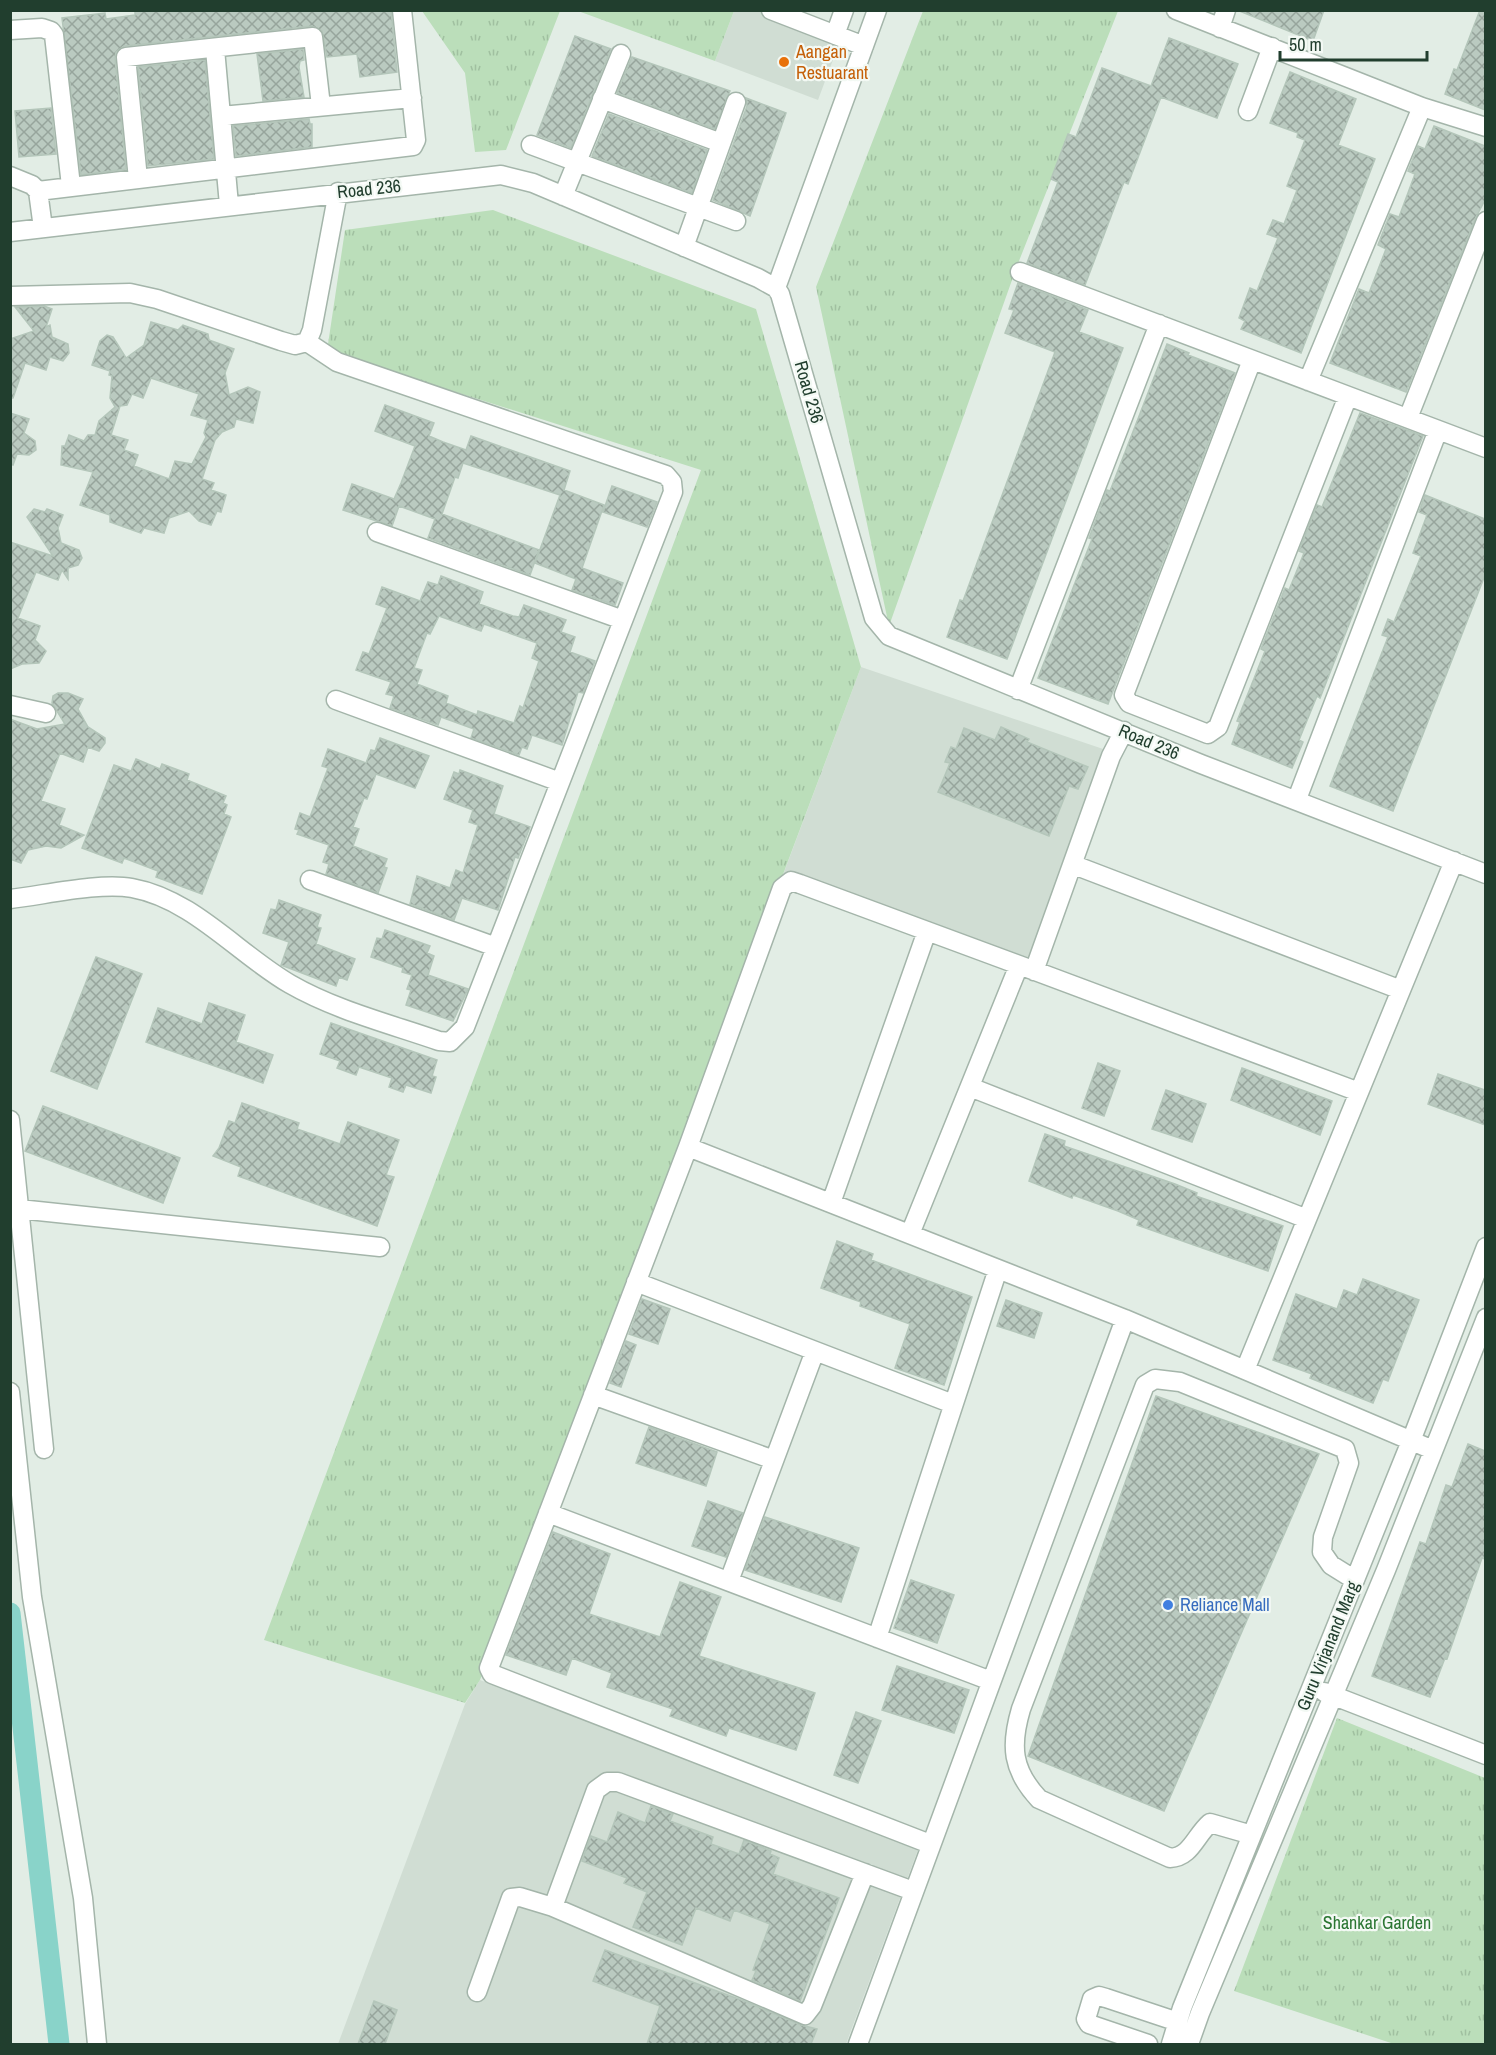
<svg xmlns="http://www.w3.org/2000/svg" width="1496" height="2055" font-family="'Archivo Narrow',sans-serif">
	<defs>
		<pattern id="grass-tufts" width="24" height="20" patternUnits="userSpaceOnUse" patternTransform="scale(1.5)"><rect width="24" height="20" fill="#bbdeba"/><path d="M3 7l-1-3M5 7V3M7 7l1-3M15 17l-1-3M17 17v-4M19 17l1-3" fill="none" stroke="#a0c0a0"/></pattern>
		<pattern id="building-cross-hatch" width="8" height="8" patternUnits="userSpaceOnUse" patternTransform="scale(1.5)"><rect width="8" height="8" fill="#bacac0"/><path d="M0 0l8 8M0 8l8-8" fill="none" stroke="#97a59c"/></pattern>
	</defs>
	<rect width="100%" height="100%" fill="#e2ede5"/>
	<path fill="#d0ddd3" d="M734,11H760L840,41L818,100L715,61Z
		M861,667L1109,751L1031,966L783,875Z
		M480,1680L919,1847L846,2044H338L465,1704Z"/>
	<path fill="url(#grass-tufts)" d="M422,11H560L506,150L475,152L465,73Z
		M578,11H734L715,61Z
		M923,11H1118L1017,266L889,626L816,287Z
		M493,210L756,309L861,667L480,1680L465,1703L264,1640L701,470L327,351L345,230Z
		M1337,1718L1485,1778V2044H1394L1234,1991Z"/>
	<g fill="none" stroke-linecap="round" stroke-linejoin="round">
		<path stroke="#89d3c9" stroke-width="21" d="M10,1613L59,2044"/>
	</g>
	<path fill="url(#building-cross-hatch)" stroke="#b4c6ba" stroke-width="1.5" fill-rule="evenodd" d="M135,10H391L397,72L360,77L357,54L327,57L322,31L312,26L124,46L116,52L115,58L126,169L81,175L62,18L105,13L106,19L135,15Z
		M1237,10H1324L1313,41Z
		M1480,10H1485V110L1445,94L1454,69L1457,70Z
		M575,36L611,49L571,148L537,135Z
		M1169,38L1238,64L1217,118L1161,97L1128,184L1124,182L1085,285L1027,263L1058,182L1051,179L1068,134L1076,137L1102,68L1151,86Z
		M303,49L304,60L300,61L299,67L304,97L263,101L257,54Z
		M632,57L730,91L715,129L617,93Z
		M205,60L214,159L148,166L138,67Z
		M1290,72L1356,99L1338,145L1375,159L1301,353L1241,329L1245,321L1239,318L1250,288L1257,291L1278,238L1267,234L1273,220L1284,224L1297,190L1287,186L1305,140L1297,137L1298,133L1270,123Z
		M746,98L786,113L750,216L713,200L747,106Z
		M51,108L56,154L19,157L15,111Z
		M609,114L707,150L692,193L592,156Z
		M309,119L310,124H312V147L236,156L233,126Z
		M1434,126L1485,146V200L1476,217L1406,392L1330,363L1359,289L1369,293L1386,249L1378,245L1390,214L1399,217L1415,174L1408,171L1418,146L1425,149Z
		M1018,283L1088,310L1079,332L1123,348L1007,659L947,637L960,600L963,601L1055,352L1005,333L1014,310L1009,309Z
		M44,306L52,309L46,327L50,325L52,337L68,344L69,353L63,361L50,357L46,370L25,363L13,398H10V339L34,331L15,307Z
		M151,322L178,330L183,325L208,334L209,340L234,349L225,373L229,395L248,387L260,392L253,423L236,419L234,427L222,432L215,440L202,479L214,483L211,490L226,495L221,512L217,511L211,525L199,521L189,511L169,518L164,533L144,528L141,533L110,522V515L80,505L93,472L61,465L62,446H65L69,435L84,441L88,435H95L99,421L115,407L110,398L112,376L109,375L110,371L92,365L100,341L107,335L113,337L126,358L144,345ZM151,378L199,394L191,415L208,420L204,433L206,437L192,464L175,461L169,479L134,466L138,455L124,450L128,440L111,435L120,406L127,405L132,394L143,398Z
		M1167,344L1189,353L1188,355L1235,373L1108,704L1038,678L1092,539L1089,538L1107,490L1110,491Z
		M385,405L434,423L429,436L443,442L466,450L471,436L570,471L564,490L604,505L582,568L623,583L615,605L572,590L576,579L535,563L560,495L463,463L458,478L455,477L442,514L539,550L530,575L428,538L435,519L399,506L392,526L343,510L352,484L394,499L401,483L415,446L375,431Z
		M10,413L29,419L24,433L35,441L36,450L29,455L17,454L13,465L10,464Z
		M1360,413L1423,436L1320,698L1317,696L1299,740L1303,742L1292,768L1232,744L1240,722L1237,721L1265,651L1261,649L1285,588L1289,590L1304,553L1299,551L1317,505L1322,507Z
		M612,486L657,502L647,527L603,512Z
		M1425,495L1485,519V575L1393,811L1330,786L1388,637L1382,635L1388,619L1394,622L1421,556L1413,553L1427,515L1419,512Z
		M34,509L45,512L47,509L63,515L58,528L61,543L79,550L82,558L78,565L68,568V579L62,570L58,580L36,572L18,618L40,626L35,640L46,651L39,663L22,664L10,669V542L53,556L27,517Z
		M441,576L483,592L479,604L513,616L519,617L524,605L566,620L561,632L575,637L570,652L595,661L583,693L578,692L562,745L532,735L527,749L522,747L519,755L471,738L474,729L441,717L438,725L390,708L394,696L386,694L391,682L356,670L363,652L369,654L387,608L376,604L382,587L420,601L428,582L438,585ZM439,616L481,631L484,624L537,643L532,658L539,661L523,708L520,706L514,723L478,711L477,715L446,703L448,696L417,684L422,670L414,668L427,633L430,634Z
		M58,693H68L83,699L78,709L88,727L105,738V743L99,751L88,747L83,762L60,753L41,801L65,809L59,825L84,835L61,848L46,846L28,850L21,863L10,859V719L37,729L65,724L52,703L53,696Z
		M1001,727L1029,739L1027,742L1088,767L1078,789L1069,786L1049,836L938,792L950,763L945,762L951,747L956,749L964,728L995,740Z
		M380,738L429,756L415,788L376,774L367,799L364,798L353,827L359,829L353,846L387,859L384,867L387,868L378,893L326,874L329,864L323,862L329,845L297,834L299,830L295,829L300,813L310,817L328,768L322,766L328,749L366,763L371,750L375,751Z
		M136,759L160,769L162,764L189,774L187,780L226,796L223,803L227,805L224,814L231,817L202,894L156,877L158,871L124,858L122,863L82,848L114,765L131,771Z
		M460,770L503,786L494,814L530,827L518,858L515,857L498,910L462,898L454,920L410,904L417,876L450,888L456,870L463,873L478,825L469,822L473,810L444,799L454,772L459,774Z
		M279,900L321,915L317,927L321,928L316,944L355,959L347,980L339,977L336,986L281,965L289,942L263,933L271,909L276,910Z
		M385,930L430,946L427,953L434,956L428,975L468,989L453,1021L406,1005L411,990L407,989L412,975L402,972L403,968L371,957L377,938L382,939Z
		M96,957L142,974L97,1089L51,1071Z
		M209,1003L245,1015L236,1042L273,1055L263,1083L146,1042L158,1008L202,1024Z
		M331,1023L437,1060L432,1076L436,1077L431,1093L406,1085L403,1092L389,1087L392,1078L359,1067L356,1075L337,1068L340,1061L320,1054Z
		M1098,1063L1120,1071L1104,1116L1082,1108Z
		M1242,1068L1332,1101L1320,1135L1231,1100Z
		M1438,1074L1485,1090V1125L1428,1104Z
		M1166,1090L1206,1104L1192,1142L1152,1129Z
		M242,1103L299,1123L297,1129L340,1144L348,1122L399,1140L386,1175L394,1177L377,1226L238,1176L241,1167L213,1156L219,1148L229,1121L235,1123Z
		M43,1106L180,1158L163,1203L25,1151Z
		M1045,1134L1065,1141L1064,1146L1175,1184L1197,1193L1196,1196L1283,1226L1268,1271L1137,1225L1139,1220L1118,1211L1073,1195L1072,1198L1029,1181Z
		M837,1241L873,1254L871,1260L972,1297L944,1385L895,1368L910,1324L860,1306L861,1302L821,1288Z
		M1363,1279L1419,1300L1388,1381L1383,1379L1373,1403L1310,1378L1312,1374L1273,1360L1296,1294L1337,1309L1344,1290L1357,1295Z
		M642,1299L670,1309L658,1344L629,1334Z
		M1006,1300L1042,1313L1034,1338L997,1326Z
		M626,1341L636,1345L621,1387L610,1383Z
		M1156,1396L1319,1454L1164,1811L1028,1756Z
		M649,1427L717,1452L706,1486L636,1463Z
		M1468,1444L1485,1451V1559L1482,1558L1447,1659L1445,1658L1430,1697L1372,1676L1420,1542L1426,1544L1446,1485L1452,1487Z
		M708,1501L743,1513L726,1557L692,1546Z
		M765,1517L859,1548L841,1602L745,1570Z
		M553,1532L610,1554L589,1614L660,1637L680,1582L721,1597L699,1656L815,1693L796,1750L729,1728L726,1736L670,1716L673,1709L607,1687L612,1673L572,1658L566,1675L506,1655Z
		M911,1580L954,1595L937,1643L894,1628Z
		M897,1666L969,1690L954,1733L882,1710Z
		M856,1712L881,1721L858,1783L834,1775Z
		M651,1806L673,1814L670,1821L713,1837L711,1844L739,1854L744,1840L771,1851L770,1854L779,1858L773,1874L839,1898L800,2001L752,1980L756,1971L753,1970L770,1924L734,1910L730,1921L696,1908L682,1945L633,1927L647,1892L624,1883L627,1878L582,1861L591,1836L607,1842L618,1812L645,1823Z
		M605,1950L744,2001L801,2025L817,2029L811,2044H647L660,2006L593,1981Z
		M374,2001L397,2010L385,2044H358Z"/>
	<g fill="none" stroke-linecap="round" stroke-linejoin="round">
		<g stroke="#a4b5aa" stroke-width="21">
			<path id="minor" d="M771,10L864,46
				M1176,10L1422,107L1486,127
				M1220,28L1226,10
				M10,30L42,28L51,31L54,35L71,186
				M835,35L844,10
				M215,49L229,205
				M602,99L721,143
				M1248,111L1272,47
				M221,116L412,98
				M531,145L736,221
				M10,176L32,185L38,191L43,228
				M138,179L126,57L313,37L321,106
				M38,191L413,146L416,140L402,10
				M563,196L621,54
				M10,232L501,175L533,183L758,278L776,288L780,294L874,618L889,636L1201,764L1486,874
				M684,247L736,102
				M1020,272L1486,448
				M776,288L877,10
				M10,296L130,293L157,299L281,341L295,345L307,342L312,330L338,192
				M1252,360L1124,695L1129,703L1208,734L1218,727L1348,396
				M1308,381L1422,107
				M1408,418L1486,221
				M377,532L623,620
				M1018,690L1159,324
				M336,700L560,782
				M10,705L46,713
				M1297,799L1438,430
				M1074,865L1401,990
				M310,880L496,947
				M10,899C45,895 100,882 132,888C193,899 238,954 290,984C335,1010 390,1024 439,1041L450,1042L465,1027L673,492L672,482L666,475L337,362L307,342
				M1034,971L1111,756L1124,731
				M970,1087L1307,1219
				M10,1120L44,1449
				M688,1147L1125,1319L1433,1450
				M831,1203L927,931
				M19,1209L380,1247
				M910,1234L1019,965L1359,1092
				M636,1282L953,1404
				M1245,1370L1454,861
				M10,1392L32,1597L83,1898L97,2044
				M593,1395L774,1460
				M548,1513L991,1681
				M729,1581L815,1351
				M877,1638L998,1269
				M1324,1692L1486,1755
				M1252,1835L1210,1823C1195,1836 1191,1857 1170,1858L1039,1799C1012,1770 1010,1746 1021,1709L1145,1385L1155,1379L1180,1382L1345,1449L1349,1463L1323,1537L1322,1552L1331,1565L1355,1580
				M930,1844L492,1674L489,1668L688,1147L782,888L791,881L800,884L1019,965
				M553,1907L805,2015L812,2006L865,1873
				M477,1992L511,1898L520,1897L553,1907L596,1790L607,1782H618L913,1891
				M858,2044L1125,1319
				M1148,2044L1089,2024L1086,2019L1092,1999L1099,1996L1106,1998L1178,2022
				M1171,2044L1182,2008L1411,1441L1486,1247
				M1189,2044L1200,2013L1386,1570L1486,1318"/>
		</g>
		<use href="#minor" stroke="#fff" stroke-width="18"/>
	</g>
	<circle fill="#e8710a" stroke="#f3f9f4" stroke-width="2" cx="784" cy="62" r="6"/>
	<circle fill="#3f7fe0" stroke="#f3f9f4" stroke-width="2" cx="1168" cy="1605" r="6"/>
	<g text-anchor="middle" stroke-width="4.5" stroke-linejoin="round" paint-order="stroke">
		<g font-size="18" fill="#c56008" stroke="#f3f9f4" text-anchor="start">
			<text x="796" y="58">Aangan<tspan x="796" dy="21">Restuarant</tspan></text>
		</g>
		<g font-size="18" fill="#213e2e" stroke="#f3f9f4">
			<text transform="translate(369 189) rotate(-6)" y="6">Road 236</text>
			<text transform="translate(809 392) rotate(74)" y="6">Road 236</text>
			<text transform="translate(1149 742) rotate(23)" y="6">Road 236</text>
			<text transform="translate(1328 1646) rotate(-68)" y="6">Guru Virjanand Marg</text>
		</g>
		<g font-size="18" fill="#366cbe" stroke="#f3f9f4" text-anchor="start">
			<text x="1180" y="1611">Reliance Mall</text>
		</g>
		<g font-size="18" fill="#2a7632" stroke="#f3f9f4">
			<text x="1377" y="1929">Shankar Garden</text>
		</g>
	</g>
	<rect width="1496" height="2055" fill="none" stroke="#213e2e" stroke-width="24"/>
	<path d="M1280 51v9h147v-9" fill="none" stroke="#213e2e" stroke-width="3"/>
	<text x="1289" y="51" font-size="18" fill="#213e2e" stroke="#f3f9f4" stroke-width="4.5" paint-order="stroke">50 m</text>
</svg>
